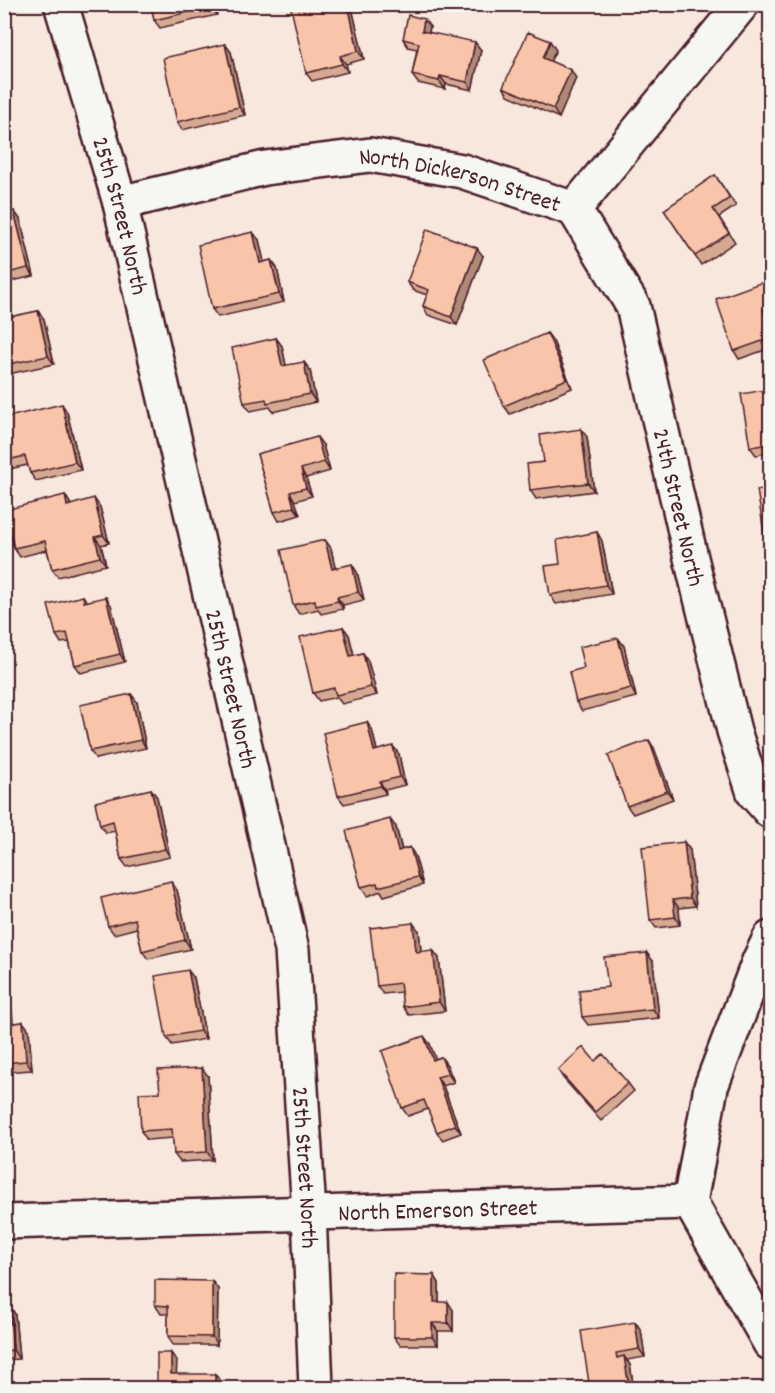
<svg xmlns="http://www.w3.org/2000/svg" width="775" height="1393" font-family="Dekko,sans-serif">
	<rect width="100%" height="100%" fill="#f7e7dc"/>
	<filter id="ink" filterUnits="userSpaceOnUse"><feTurbulence type="fractalNoise" baseFrequency=".0167" numOctaves="2"/><feDisplacementMap in="SourceGraphic" scale="12" xChannelSelector="R" yChannelSelector="G"/><feConvolveMatrix kernelMatrix="1 2 1 2 8 2 1 2 1" color-interpolation-filters="sRGB"/></filter>
	<g filter="url(#ink)">
		<g fill="none" stroke-linecap="round" stroke-linejoin="round">
			<g stroke="#4a1f2b" stroke-width="38">
				<g id="minor">
					<path id="s1" d="M61,4L120,203L292,950L309,1212L316,1388"/>
					<path id="s2" d="M120,203L265,168L370,155L462,171L574,209"/>
					<path id="s3" d="M574,209L633,306L692,562L734,731L754,793L770,811"/>
					<path d="M574,209L742,4"/>
					<path d="M770,938L759,961L711,1087L690,1202L770,1343"/>
					<path id="s4" d="M4,1222L690,1202"/>
				</g>
			</g>
			<use href="#minor" stroke="#f6f6f2" stroke-width="33"/>
		</g>
		<path fill="#d6a992" stroke="#4a1f2b" stroke-width="1.5" d="M151,4H215L217,15L160,28L154,20Z
			M351,4L364,59L346,64L348,72L312,81L306,73Z
			M430,27L429,32L481,50L472,90L446,84L445,89L418,83L412,75L417,49L408,47L403,39Z
			M225,44L231,52L245,115L182,130L177,122Z
			M556,50L550,61L576,78L559,118L508,95L503,87Z
			M4,147L9,171L4,172Z
			M715,175L736,206L719,217L735,242L701,265L664,210Z
			M14,211L20,219L34,276L4,283V214Z
			M259,240L264,262L271,260L277,268L284,302L218,317L212,309Z
			M483,256L457,325L428,315L423,306L427,295L413,290L407,282Z
			M771,279V317L769,318L771,323V348L739,359L734,351Z
			M38,311L44,319L54,364L4,375V318Z
			M547,333L553,341L572,388L510,414L504,406Z
			M276,338L282,346L286,366L304,362L310,370L316,402L273,412L270,407L250,411L244,403Z
			M771,389V453L756,455L750,447Z
			M67,412L81,470L36,481L30,473L28,465L4,470V418Z
			M587,437L594,491L536,499L530,490L544,462Z
			M323,445L330,471L306,478L312,496L295,501L300,515L279,521L274,512L257,454Z
			M771,488V551L766,544Z
			M65,495L71,505L100,507L109,543L101,545L106,565L58,577L52,569L47,550L20,557L14,548Z
			M597,532L602,541L612,594L556,604L550,595L560,564Z
			M325,540L331,548L335,568L357,572L364,600L343,605V609L321,614L318,609L299,614L293,605Z
			M83,596L87,601L111,605L125,662L81,673L75,665L69,642L61,643L56,635Z
			M343,627L349,635L354,655L363,653L368,661L377,695L342,704L337,697L319,701L313,693Z
			M618,638L624,646L636,697L582,711L576,702L584,668Z
			M131,694L137,702L146,748L96,759L90,751Z
			M372,730L377,750L399,754L405,785L385,790L386,794L344,804L338,796Z
			M654,748L673,799L633,814L627,806Z
			M151,789L157,797L170,857L127,867L121,859L115,831L106,833L100,825Z
			M396,827L402,850L415,856L423,885L384,896L381,891L367,896L361,887Z
			M684,842L690,850L696,906L679,908L680,925L656,928L650,920Z
			M177,890L191,949L148,959L142,951L137,928L114,934L108,926Z
			M419,931L421,951L439,958L445,1011L409,1015L403,1007L402,992L383,994L377,986Z
			M653,961L659,1018L588,1025L582,1017L608,987Z
			M194,978L206,1039L172,1045L166,1037Z
			M4,1003L12,1011L13,1023L23,1022L29,1030L32,1070L4,1072Z
			M430,1044L435,1059L441,1057L447,1065L454,1082L443,1086L461,1133L442,1140L437,1132L428,1109L408,1116L402,1108Z
			M558,1070L628,1083L634,1091L601,1121L563,1078Z
			M208,1076L213,1160L180,1162L174,1154L173,1138L147,1140L141,1131L160,1092Z
			M434,1275L439,1283V1302L453,1310V1331H438V1345H400L394,1337Z
			M218,1289L217,1345H173L168,1336V1314H161L155,1305Z
			M9,1305L15,1314L19,1359L4,1360V1306Z
			M635,1322L641,1330L645,1357L627,1360L630,1365L634,1389H590Z"/>
		<path fill="#ae8a77" stroke="#4a1f2b" stroke-width="1.5" d="M211,4H215L217,15L211,7Z
			M348,4H351L364,59L358,51Z
			M424,19L430,27L427,39L422,31Z
			M550,41L556,50L548,66L543,58Z
			M475,42L481,50L472,90L467,82Z
			M225,44L231,52L245,115L239,107Z
			M340,56L346,64L348,72L342,64Z
			M571,70L576,78L559,118L553,109Z
			M440,76L446,84L445,89L439,81Z
			M4,147L9,171L4,164Z
			M14,211L20,219L34,276L28,268Z
			M253,232L259,240L266,271L260,263Z
			M477,248L483,256L457,325L451,317Z
			M271,260L277,268L284,302L279,294Z
			M763,310L769,318L771,323V331Z
			M38,311L44,319L54,364L48,356Z
			M547,333L553,341L572,388L567,379Z
			M276,338L282,346L288,375L282,366Z
			M304,362L310,370L316,402L310,394Z
			M62,404L67,412L81,470L75,462Z
			M581,429L587,437L594,491L588,483Z
			M317,437L323,445L330,471L324,462Z
			M301,469L306,478L312,496L306,488Z
			M290,492L295,501L300,515L294,507Z
			M65,495L70,503L73,514L67,506Z
			M94,498L100,507L109,543L103,535Z
			M597,532L602,541L612,594L606,585Z
			M95,537L101,545L106,565L100,557Z
			M325,540L331,548L337,577L332,569Z
			M352,564L357,572L364,600L358,592Z
			M106,597L111,605L125,662L120,654Z
			M337,597L343,605V609L338,601Z
			M343,627L349,635L356,664L350,656Z
			M618,638L624,646L636,697L631,688Z
			M363,653L368,661L377,695L371,687Z
			M131,694L137,702L146,748L141,740Z
			M367,722L372,730L379,759L374,751Z
			M649,740L654,748L673,799L667,791Z
			M393,746L399,754L405,785L400,777Z
			M380,782L385,790L386,794L381,786Z
			M151,789L157,797L170,857L165,849Z
			M390,819L396,827L404,859L398,851Z
			M684,842L690,850L696,906L690,898Z
			M410,847L415,856L423,885L418,877Z
			M171,881L177,890L191,949L185,940Z
			M673,900L679,908L680,925L675,917Z
			M413,923L419,931L422,960L416,952Z
			M433,950L439,958L445,1011L439,1002Z
			M647,953L653,961L659,1018L653,1009Z
			M188,970L194,978L206,1039L200,1031Z
			M6,1003L12,1011L13,1032L8,1024Z
			M23,1022L29,1030L32,1070L26,1061Z
			M424,1036L430,1044L439,1068L433,1060Z
			M441,1057L447,1065L454,1082L448,1074Z
			M202,1068L208,1076L213,1160L207,1152Z
			M437,1077L443,1086L461,1133L455,1125Z
			M434,1275L439,1283V1311L434,1302Z
			M212,1281L218,1289L217,1345L212,1337Z
			M448,1302L453,1310V1331L448,1323Z
			M9,1305L15,1314L19,1359L13,1350Z
			M635,1322L641,1330L645,1357L639,1349Z
			M432,1323L438,1331V1345L432,1337Z
			M171,1353L177,1361L176,1382L171,1374Z
			M624,1356L630,1365L634,1389L629,1388Z
			M215,1374L221,1382V1389H215Z"/>
		<path fill="#f9c5aa" stroke="#4a1f2b" stroke-width="1.5" d="M151,4H211V7L154,20Z
			M290,4H348L358,51L340,56L342,64L306,73Z
			M408,15L424,19L422,31L475,42L467,82L440,76L439,81L412,75L419,43L403,39Z
			M528,32L550,41L543,58L571,70L553,109L503,87Z
			M225,44L239,107L177,122L163,58Z
			M771,118V131L764,126Z
			M715,175L730,198L713,209L729,233L695,256L664,210Z
			M14,211L28,268L4,274V214Z
			M427,229L477,248L451,317L423,306L429,290L407,282Z
			M253,232L260,263L271,260L279,294L212,309L198,245Z
			M771,279V307L763,310L771,331V338L734,351L716,299Z
			M38,311L48,356L4,365V318Z
			M547,333L567,379L504,406L484,360Z
			M276,338L282,366L304,362L310,394L267,403L266,399L244,403L232,348Z
			M771,389V444L750,447L741,394Z
			M62,404L75,462L30,473L25,456L4,461V418Z
			M581,429L588,483L530,490L527,464L544,462L540,435Z
			M317,437L324,462L301,469L306,488L290,492L294,507L274,512L257,454Z
			M771,488V544H766L757,490Z
			M65,495L67,506L94,498L103,535L95,537L100,557L52,569L45,541L14,548L5,510Z
			M597,532L606,585L550,595L545,566L560,564L557,540Z
			M325,540L332,569L352,564L358,592L337,597L338,601L316,606L315,600L293,605L281,550Z
			M83,596L84,602L106,597L120,654L75,665L67,633L56,635L48,605Z
			M343,627L350,656L363,653L371,687L336,695L334,688L313,693L300,637Z
			M618,638L631,688L576,702L569,672L584,668L579,647Z
			M131,694L141,740L90,751L80,705Z
			M367,722L374,751L393,746L400,777L380,782L381,786L338,796L323,733Z
			M649,740L667,791L627,806L608,755Z
			M151,789L165,849L121,859L113,821L100,825L95,802Z
			M390,819L398,851L410,847L418,877L378,887L377,883L361,887L346,831Z
			M684,842L690,898L673,900L675,917L650,920L642,847Z
			M171,881L185,940L142,951L135,919L108,926L101,898Z
			M413,923L416,952L433,950L439,1002L403,1007L400,983L377,986L370,928Z
			M647,953L653,1009L582,1017L579,990L608,987L604,957Z
			M188,970L200,1031L166,1037L155,976Z
			M4,1003H6L8,1024L23,1022L26,1061L4,1063Z
			M424,1036L433,1060L441,1057L448,1074L437,1077L455,1125L437,1132L424,1100L402,1108L382,1051Z
			M583,1047L595,1061L603,1054L628,1083L595,1112L558,1070Z
			M202,1068L207,1152L174,1154L172,1129L141,1131L139,1093L160,1092L158,1070Z
			M394,1274L434,1275V1302H448V1323H432V1337H394Z
			M155,1280L212,1281V1337L168,1336V1306L155,1305Z
			M9,1305L13,1350L4,1351V1306Z
			M635,1322L639,1349L616,1353L617,1358L624,1356L629,1388L590,1389L581,1331Z
			M157,1353H171V1374H215V1389H157Z
			M39,1384V1389H4V1385Z
			M440,1387V1389H406Z"/>
	</g>
	<g text-anchor="middle" stroke-width="5" stroke-linejoin="round" paint-order="stroke">
		<g font-size="24" fill="#4a1f2b" stroke="#f6f6f2">
			<text dy="8" stroke="none"><textPath href="#s2" startOffset="348">North Dickerson Street</textPath></text>
			<text dy="8" stroke="none"><textPath href="#s1" startOffset="220">25th Street North</textPath></text>
			<text dy="8" stroke="none"><textPath href="#s3" startOffset="320">24th Street North</textPath></text>
			<text dy="8" stroke="none"><textPath href="#s1" startOffset="706">25th Street North</textPath></text>
			<text dy="8" stroke="none"><textPath href="#s1" startOffset="1192">25th Street North</textPath></text>
			<text dy="8" stroke="none"><textPath href="#s4" startOffset="434">North Emerson Street</textPath></text>
		</g>
	</g>
	<rect width="775" height="1393" fill="none" stroke="#f6f6f2" stroke-width="24"/>
	<rect x="12" y="12" width="751" height="1369" fill="none" stroke="#4a1f2b" stroke-width="2" filter="url(#ink)"/>
</svg>
